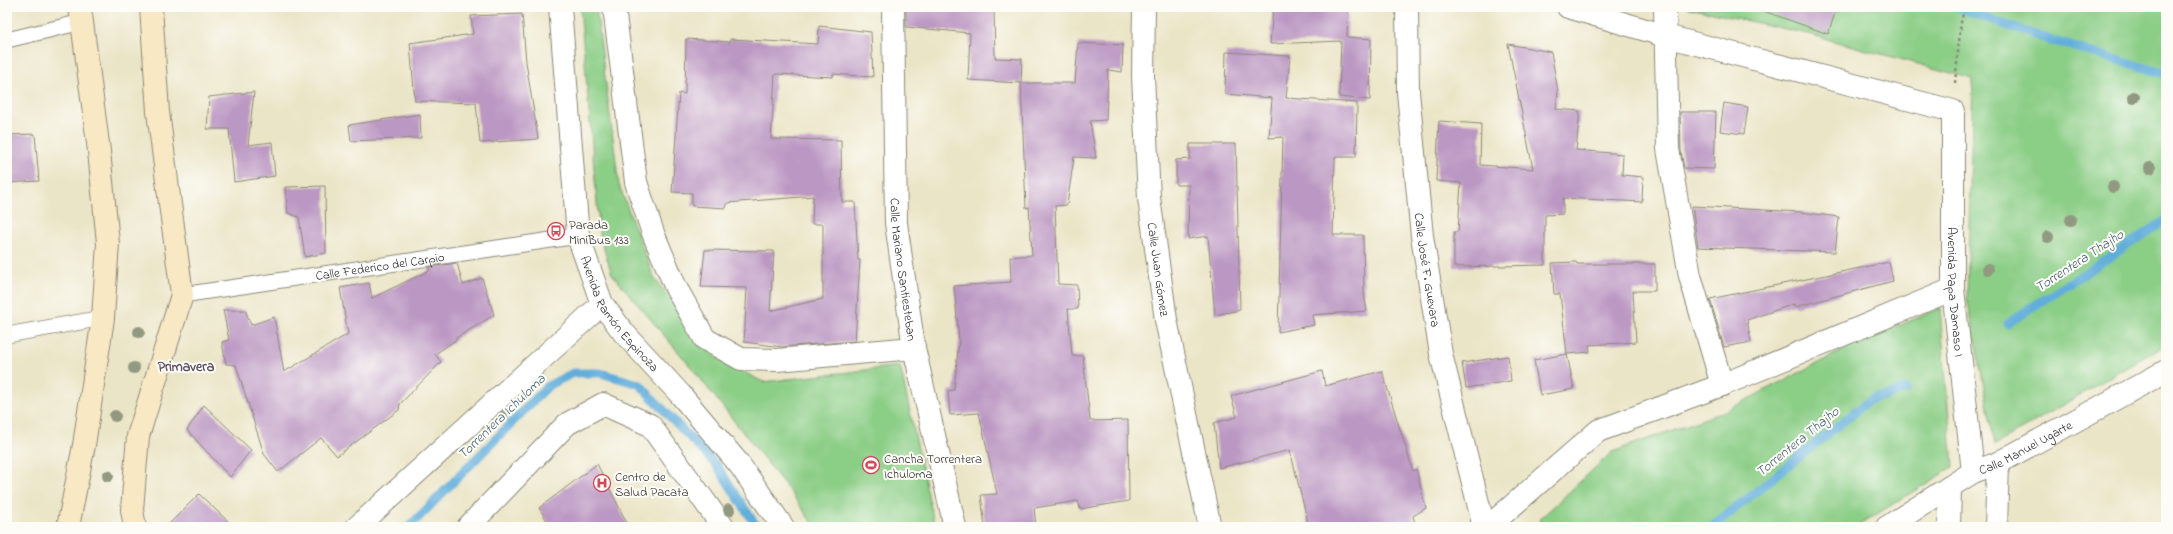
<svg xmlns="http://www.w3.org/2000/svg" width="2173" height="534" font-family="'Indie Flower',sans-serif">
	<rect width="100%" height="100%" fill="#fdfcf7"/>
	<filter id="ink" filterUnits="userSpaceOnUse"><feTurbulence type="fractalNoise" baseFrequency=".025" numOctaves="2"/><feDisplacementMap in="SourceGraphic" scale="8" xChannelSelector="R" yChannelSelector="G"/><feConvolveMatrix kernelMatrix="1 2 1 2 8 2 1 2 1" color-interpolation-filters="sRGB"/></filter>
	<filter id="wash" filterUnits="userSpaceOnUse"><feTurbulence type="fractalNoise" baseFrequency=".012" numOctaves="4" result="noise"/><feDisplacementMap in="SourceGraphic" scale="16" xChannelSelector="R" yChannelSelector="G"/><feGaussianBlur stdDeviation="0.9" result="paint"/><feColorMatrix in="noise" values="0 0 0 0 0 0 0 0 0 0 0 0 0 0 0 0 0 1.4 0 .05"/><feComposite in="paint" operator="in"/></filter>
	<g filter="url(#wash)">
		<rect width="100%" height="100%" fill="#ebe5c7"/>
		<path fill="#8bce86" stroke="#5b7c58" d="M580,7H596L619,185L654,278L717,358L763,382L900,366L935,527H815L789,490L691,367L612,274L600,237Z
			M1685,7H2166V344L1995,445L1967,298L1973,79L1808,34Z
			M1940,308L1953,467L1856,527H1538L1540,519L1612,452L1725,411L1849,347Z"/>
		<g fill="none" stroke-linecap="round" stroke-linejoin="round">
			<path stroke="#62aedb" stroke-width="9" d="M1958,7C2025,34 2096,54 2166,74
				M2008,323L2166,220
				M409,527L548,386L573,373H600L639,384L717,466L757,527
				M1712,527L1870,400L1905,390"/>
		</g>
		<g id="blocks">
			<path fill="#bb97c3" d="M906,7H994L995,58L1022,59L1021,83L968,80L970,33L906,27Z
				M1273,7H1348L1347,37L1371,39L1370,100L1339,97L1341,41L1270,44Z
				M1762,7H1837L1828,34L1761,10Z
				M522,14L526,62L538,139L480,143L476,103L415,101L410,43L473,34L471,16Z
				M819,26L871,32L873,77L833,74V77L775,74L771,139L841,140L842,202H855L858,260H860L855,341L782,347L744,342L747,288L701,287L705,250L774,251L770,311L823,299V224H812L813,196L727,203L726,208L692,206V193L672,192L679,93L685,94L686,39L730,42V39L818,44Z
				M1078,43L1123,45L1122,72L1108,70L1106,120L1090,121L1096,158L1074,157L1067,205L1055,206L1058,284L1077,285L1078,309H1068L1072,356H1083L1090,421L1128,420L1129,501L1080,509L1078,501L1034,508L1036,527H985L981,495L997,494L979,413L950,415L948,391L954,390L959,340L954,286L1011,282L1010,257L1032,255L1029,207L1026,208L1021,83H1075Z
				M1508,44L1551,52L1558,91L1556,109L1580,111L1576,150L1623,154L1622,175L1643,177L1642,202L1563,198V214L1545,215V265L1454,267V232H1458L1461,183L1436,181L1439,121L1481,124L1480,165L1533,169Z
				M1226,52L1290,56L1286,98L1357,103L1356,157H1335L1333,235H1363L1364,294L1367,311L1312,315L1314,325L1278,332L1283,137L1269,138L1272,98L1225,94Z
				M254,92L248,145L272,142L275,176L234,182L229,129H207L209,97Z
				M1724,103L1748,107L1744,134L1720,131Z
				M1680,112H1716L1714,169L1684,168L1681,151Z
				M420,114L421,138L351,141L349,125Z
				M35,134L39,181L7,183V135Z
				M1190,144H1236L1240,310L1215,315L1208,236L1188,239L1189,185H1176V160L1190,159Z
				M325,186L326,253L305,257L299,217L288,213L285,187Z
				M1692,206L1801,212L1839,217L1835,252L1698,247Z
				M1576,262L1577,264H1655V291H1633L1636,342L1589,345L1590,352L1567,354L1560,294H1554L1552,263Z
				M1889,262L1893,281L1795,307L1794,304L1747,320L1751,342L1724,347L1710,299Z
				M457,263L463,285L482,278L494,315L456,338V340L435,354L441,362L400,404L399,410L337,456L321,438L278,472L264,454L236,365L226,364L222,342L229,340L223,310H245L251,325L274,317L284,372L348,334L340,288L369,283L372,298L430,270L428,267Z
				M1567,354L1574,389L1540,395L1534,360Z
				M1508,356L1511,381L1466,388L1462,363Z
				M1322,371L1325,386L1382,371L1413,471L1416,469L1426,508L1413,516L1416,527H1309L1290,450L1219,468L1214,423L1237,417L1231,396Z
				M204,405L251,450L230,477L187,430Z
				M597,464L629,527H551L539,508Z
				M199,494L234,527H166Z"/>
		</g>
	</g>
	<g filter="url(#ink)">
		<use href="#blocks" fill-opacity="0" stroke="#8b8879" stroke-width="1"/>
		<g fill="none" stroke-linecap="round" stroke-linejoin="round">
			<g stroke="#8b8879" stroke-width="17">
				<g id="lane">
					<path d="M7,40L82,22"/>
					<path id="s1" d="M182,295L578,236"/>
					<path d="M7,335L103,318"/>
				</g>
			</g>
			<g stroke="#8b8879" stroke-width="24">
				<g id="street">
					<path id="s2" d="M560,7L578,236L602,304L624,333L680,394L739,464L783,527"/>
					<path d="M614,7L636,182L653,233L676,288L705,339L741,359L777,360L914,348"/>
					<path id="s3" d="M893,7L896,223L914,348L955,527"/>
					<path id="s4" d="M1144,7L1143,76L1149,198L1166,320L1210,527"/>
					<path id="s5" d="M1407,7L1408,92L1422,236L1441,354L1484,527"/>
					<path id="s6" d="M1568,7L1666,36L1953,111V289L1973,472"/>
					<path d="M1665,7L1668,149L1690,276L1722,385"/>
					<path d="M357,527L602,304"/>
					<path d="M468,527L567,424L603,404L650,425L723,527"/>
					<path d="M1488,527L1598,431L1722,385L1953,289"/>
					<path id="s7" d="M1887,527L1973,472L1998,463L2166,371"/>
					<path d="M1949,527L1950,487"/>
					<path d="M1996,527L1998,463"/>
				</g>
			</g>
			<g stroke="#8b8879" stroke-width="24">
				<path id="secondary" d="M68,527L84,445L103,318L108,243L99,151L80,7
					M135,527L132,510L138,436L182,295L158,112L151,7"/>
			</g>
			<path stroke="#8b8879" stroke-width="2.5" stroke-dasharray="3 3" stroke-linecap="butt" d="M1955,83L1961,22L1965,7"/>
			<use href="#lane" stroke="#fff" stroke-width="15"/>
			<use href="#street" stroke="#fff" stroke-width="22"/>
			<use href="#secondary" stroke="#f8e8c3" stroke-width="22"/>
		</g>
		<g fill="#919a80">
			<circle cx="2134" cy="97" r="6"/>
			<circle cx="2150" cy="168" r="6"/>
			<circle cx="2113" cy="187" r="6"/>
			<circle cx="2071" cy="220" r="6"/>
			<circle cx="2048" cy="237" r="6"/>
			<circle cx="1988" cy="269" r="6"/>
			<circle cx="139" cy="332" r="6"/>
			<circle cx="134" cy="368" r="6"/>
			<circle cx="115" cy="416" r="6"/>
			<circle cx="502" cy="417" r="6"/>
			<circle cx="108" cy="476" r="6"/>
			<circle cx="729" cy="510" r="6"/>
		</g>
	</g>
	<defs>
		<g id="bus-ring" transform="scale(0.9)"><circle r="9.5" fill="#fdfcf7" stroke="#d1495b" stroke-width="1.5"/><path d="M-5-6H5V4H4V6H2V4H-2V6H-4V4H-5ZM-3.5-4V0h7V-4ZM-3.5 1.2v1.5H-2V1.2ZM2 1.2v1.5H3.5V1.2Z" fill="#d1495b"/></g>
		<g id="stadium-ring" transform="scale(0.9)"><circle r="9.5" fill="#fdfcf7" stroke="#d1495b" stroke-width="1.5"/><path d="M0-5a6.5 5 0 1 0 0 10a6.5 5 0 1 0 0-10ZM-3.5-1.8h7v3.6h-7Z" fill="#d1495b"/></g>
		<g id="hospital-ring" transform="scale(0.9)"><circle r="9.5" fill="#fdfcf7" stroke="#d1495b" stroke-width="1.5"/><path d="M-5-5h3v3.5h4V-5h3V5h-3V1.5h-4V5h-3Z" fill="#d1495b"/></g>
	</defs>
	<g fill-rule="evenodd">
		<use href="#bus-ring" x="556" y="231"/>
		<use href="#stadium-ring" x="871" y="465"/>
		<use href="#hospital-ring" x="602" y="483"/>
	</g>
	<g text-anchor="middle" stroke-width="4" stroke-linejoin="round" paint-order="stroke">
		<g font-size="13" fill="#2b2b2b" stroke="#fdfcf7" text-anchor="start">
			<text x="569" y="229">Parada<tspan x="569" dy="15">MiniBus 133</tspan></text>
			<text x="884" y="463">Cancha Torrentera<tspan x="884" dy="15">Ichuloma</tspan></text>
			<text x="615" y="481">Centro de<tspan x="615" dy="15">Salud Pacata</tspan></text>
		</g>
		<g font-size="13" fill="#2b2b2b" stroke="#fdfcf7">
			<text dy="5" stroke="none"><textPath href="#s1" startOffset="200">Calle Federico del Carpio</textPath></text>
			<text dy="5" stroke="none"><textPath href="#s3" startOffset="263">Calle Mariano Santiesteban</textPath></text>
			<text dy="5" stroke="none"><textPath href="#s4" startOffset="263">Calle Juan Gómez</textPath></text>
			<text dy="5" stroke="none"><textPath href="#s5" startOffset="264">Calle José F. Guevara</textPath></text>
			<text dy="5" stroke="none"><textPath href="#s6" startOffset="580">Avenida Papa Damaso I</textPath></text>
			<text dy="5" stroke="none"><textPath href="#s2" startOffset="319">Avenida Ramón Espinoza</textPath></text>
			<text dy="5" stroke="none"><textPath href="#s7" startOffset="160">Calle Manuel Ugarte</textPath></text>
		</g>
		<g font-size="14" font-style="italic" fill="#415f71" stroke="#fdfcf7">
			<text transform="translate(2079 260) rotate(-33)" y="5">Torrentera Thajho</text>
			<text transform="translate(501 416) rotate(-44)" y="5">Torrentera Ichuloma</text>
			<text transform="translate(1797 441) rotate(-39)" y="5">Torrentera Thajho</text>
		</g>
		<g font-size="14" font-weight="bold" fill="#5d5160" stroke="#fdfcf7">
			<text x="186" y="371">Primavera</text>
		</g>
	</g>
	<rect width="2173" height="534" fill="none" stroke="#fdfcf7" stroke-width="24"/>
</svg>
